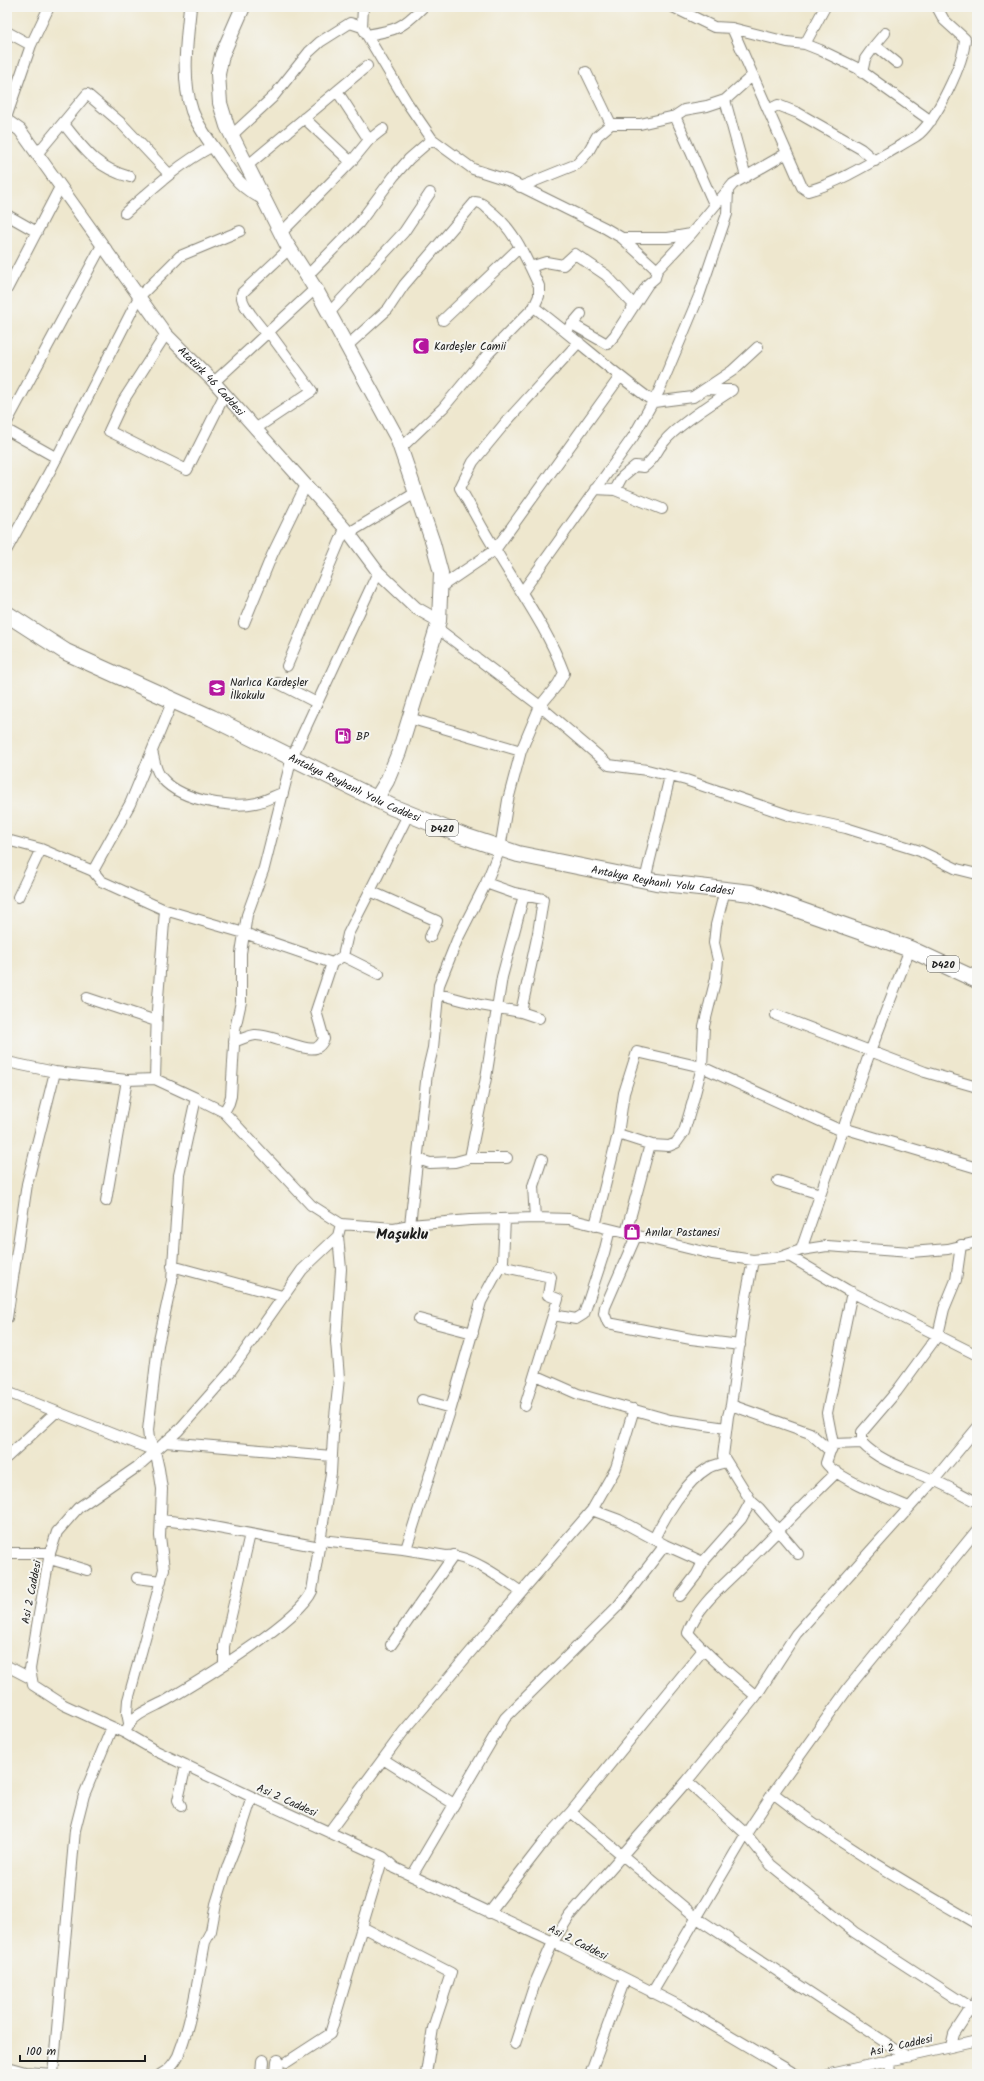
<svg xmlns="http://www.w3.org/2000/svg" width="984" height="2081" font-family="Kalam,sans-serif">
	<rect width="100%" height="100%" fill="#f6f6f2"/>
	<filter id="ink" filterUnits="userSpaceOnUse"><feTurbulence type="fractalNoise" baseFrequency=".025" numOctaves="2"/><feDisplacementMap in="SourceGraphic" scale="8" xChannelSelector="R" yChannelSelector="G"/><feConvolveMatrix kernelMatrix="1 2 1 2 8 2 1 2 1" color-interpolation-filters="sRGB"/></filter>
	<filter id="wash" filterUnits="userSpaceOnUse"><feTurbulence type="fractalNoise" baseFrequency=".012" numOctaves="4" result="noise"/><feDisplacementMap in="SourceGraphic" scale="16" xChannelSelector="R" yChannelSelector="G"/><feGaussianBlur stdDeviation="0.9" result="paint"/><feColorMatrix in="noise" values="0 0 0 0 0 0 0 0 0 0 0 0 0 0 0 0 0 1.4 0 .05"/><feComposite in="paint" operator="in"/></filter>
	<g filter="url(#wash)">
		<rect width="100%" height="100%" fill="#eee7ce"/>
	</g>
	<g filter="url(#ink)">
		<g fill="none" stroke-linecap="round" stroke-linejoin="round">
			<g stroke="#858275" stroke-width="12">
				<path id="minor" d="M673,7L714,27L732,28L787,42L805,44L820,50L857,68L931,121
					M362,27L363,7
					M732,28L802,187L808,191C840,182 870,163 898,147C905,142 913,139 919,134C937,118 964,63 965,39L944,20L937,7
					M7,32L31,45
					M367,35C397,30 402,28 423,7
					M805,44L825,7
					M875,45L885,33
					M586,72L611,124H640L675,116L684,110L707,106L725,100L753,75
					M862,73L865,59L875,45L897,63
					M337,91L369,140
					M725,100L746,177
					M768,110L778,105L798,113L861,149L875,161
					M7,115L31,45L49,7
					M675,116L714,204
					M304,118L351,162
					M63,123C84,149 96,168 130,177
					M232,135L273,97L309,52L320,42L350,23L362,27L408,104L432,139L473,169L510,181L605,228L622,238L657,270L655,278L648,284L615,335L607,344L572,324
					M37,154L87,94L121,123L169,174
					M247,166L367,66
					M520,187L577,164L588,152L597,136L611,124
					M125,213C153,188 180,163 213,146
					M7,215L37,232
					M281,233L351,162L369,140L383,129
					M622,238H668L691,234L733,184L787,153
					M530,267L546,262L563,265L575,254L606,275L634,305
					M657,270L691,234
					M307,276L359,223L394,176L409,159L432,139
					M7,289L60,187
					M534,307C575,338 612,372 654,402L693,397L732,371L758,347
					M329,313L404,232L430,193
					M443,320L520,247
					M569,328L581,314
					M166,334L123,401L109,431L187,470L225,394
					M266,334C259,324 239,304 242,293L290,248
					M347,346L388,309L404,285L475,202C481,202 484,205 488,209C514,228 526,258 539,286V296L534,307L487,355L443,408L401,448
					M214,382L315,289
					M7,422L102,245
					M255,429L312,391L268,331
					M7,430L57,458
					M595,489L615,490L662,509
					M615,490L622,477L635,466L644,467C656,458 655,453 663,443C676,426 713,403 732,390L705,389
					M349,533L417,492
					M7,549L51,469L139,297L180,256L240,231
					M439,588L495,550L619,378
					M523,591L633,437L659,391L699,296L727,214L728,190
					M244,623L272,555L306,485
					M437,628L540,706L609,765L647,770L686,780L791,816L846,828L920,851L957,869L977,874
					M287,666L345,529
					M278,683L317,703
					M409,718L521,751
					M152,751C154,758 155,768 159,774C175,800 230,809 256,803C265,801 274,796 282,793
					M7,840L41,849L93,871L101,881L165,910L157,1010L155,1079
					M93,871L130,804L173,700
					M645,880L670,776
					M486,883L514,893L543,899L538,933L521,1012
					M370,891L408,815
					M18,897L41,849
					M165,910L244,933L332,963
					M343,956L348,934L370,891L437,921L430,937
					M439,994L480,1005L521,1012L539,1018
					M87,998L156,1021
					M776,1015L925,1072L977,1087
					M234,1042C241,1039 248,1036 255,1035C271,1034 304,1052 316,1048C321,1046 322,1043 324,1039L316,1011L332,963L343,956L379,974
					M7,1062L55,1072L127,1080L155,1079L196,1098L224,1112L311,1205L341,1224L394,1228L410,1225L470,1220L535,1218L569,1219L712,1254L753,1260L781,1257L801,1250L827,1246L911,1252L948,1249L977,1242
					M224,1112L229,1103L231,1096L235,1029L241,1002V953L247,915L264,868L292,757L378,572
					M843,1128L977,1168
					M618,1134L652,1145
					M470,1158L486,1078L502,977L524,895
					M418,1159L430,1163L455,1162L470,1158H507
					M778,1181L820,1194
					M106,1201L127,1080
					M535,1218L533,1186L542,1159
					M341,1224L338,1236L302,1270L230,1372L178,1431L137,1467L78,1508L57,1532L50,1553L38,1620L30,1669L33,1685L64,1705L125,1733L156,1751L246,1794L383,1857L395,1868L553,1942L682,2007L795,2074
					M410,1225L427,1073L433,1048L439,985L457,940L486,883L500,849L508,800L521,751L540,706L558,684L564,673C547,628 519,590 495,549C482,529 472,508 460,488L473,462L506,422L579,342
					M595,1226L618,1134L624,1093L637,1052L702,1067L842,1131
					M626,1233L649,1148L652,1145L669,1146L676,1143L684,1132L693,1101L702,1067L704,1026L716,978L718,960L714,943L716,925L725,890
					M636,1236L605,1307L604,1313L608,1323L691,1339L740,1345
					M961,1245L956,1280L944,1309L938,1335L897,1391L862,1432V1443C881,1463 909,1469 933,1480C948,1486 962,1495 977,1502
					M801,1250L870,1052L910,949
					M783,1257L789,1256L847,1290L977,1355
					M172,1266L282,1296
					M500,1266L551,1277L548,1295L558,1299L525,1406
					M553,1315L576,1319L584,1314L604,1253L610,1229
					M7,1318L27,1184L55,1072
					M419,1319L473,1333
					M535,1375L578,1394L670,1420L726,1428
					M7,1392L155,1451
					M422,1400L451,1408
					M731,1405L810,1433L830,1451L826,1463C836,1478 890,1499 909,1507
					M165,1442L332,1456
					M833,1444L827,1413L852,1292
					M831,1450L833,1444L862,1443
					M7,1457L56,1412
					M751,1501L759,1508L798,1554
					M592,1510L619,1520L665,1545L703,1562L741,1519L751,1501L723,1456L728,1416L731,1405L746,1297L753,1260
					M161,1520L197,1524L320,1547
					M654,1539C665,1516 685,1482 708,1468C713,1465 720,1464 725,1462
					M321,1540L403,1549L446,1556C467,1553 504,1580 521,1592L592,1510L616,1468L634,1409
					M406,1549L451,1408L481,1302L503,1261L505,1219
					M7,1553H50
					M50,1559L87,1570
					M137,1578L161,1581
					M680,1596L697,1574L703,1562
					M391,1645L454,1555
					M224,1663V1646L250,1534
					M7,1666L30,1678
					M756,1696C732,1676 709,1657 688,1633C697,1606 724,1585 744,1565C775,1534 805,1503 837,1472
					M129,1723L127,1713L128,1700L164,1569L160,1536L162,1489L159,1469L155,1451L149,1439L148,1430L158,1345L172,1281L179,1175L196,1098
					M128,1727C133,1714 155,1707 167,1700C199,1681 299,1621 312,1591L331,1473L333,1436L339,1378L336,1341L341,1269L338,1236
					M383,1759L454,1804
					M687,1781L746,1834L771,1865L854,1932L977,2012
					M773,1793C837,1843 907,1883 977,1924
					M181,1806L178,1800L186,1765
					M571,1812L703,1650
					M329,1832L403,1732L521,1592
					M412,1876L505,1718L618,1606L665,1545
					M489,1913L547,1838L571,1812L697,1918L906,2056
					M362,1927L451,1973L433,2028L426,2074
					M652,1993L746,1834L773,1793L849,1687L977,1530
					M515,2044L535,1983L553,1942L570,1915L687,1781L756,1696L796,1634L934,1480L977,1428
					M951,2046L954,2034L977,1999
					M889,2060L890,2074
					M287,2062L330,2034L383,1857
					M7,2067L25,2072L52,2074
					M53,2074L75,1830L84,1795L112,1727
					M161,2074C168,2071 175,2062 178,2056C192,2021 198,1979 205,1942L211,1931L216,1904L228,1865L238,1840L252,1797
					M590,2074L625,1979
					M830,2074L977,2041"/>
			</g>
			<g stroke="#858275" stroke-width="14">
				<g id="tertiary">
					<path d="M190,7C187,40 181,79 192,111C198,127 209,141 219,155C234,177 240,187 264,199"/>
					<path id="s1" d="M7,121L20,130L166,334L214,382L306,485L349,533L378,572L416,608L439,621"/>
					<path d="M262,2074L263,2061"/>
					<path d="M277,2074L278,2061"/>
				</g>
			</g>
			<g stroke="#858275" stroke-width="16">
				<path id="secondary" d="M243,7L222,55L218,74L220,103L227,126L286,243L318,293L397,438L433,543L441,573L439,621L399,752L387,781L376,799"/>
			</g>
			<g stroke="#858275" stroke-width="18">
				<g id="primary">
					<path id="s2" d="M7,614L66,652L212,718L392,807L461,835L518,854L656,882L751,893L910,949L977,980"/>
				</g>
			</g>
			<use href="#minor" stroke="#fff" stroke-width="10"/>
			<use href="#tertiary" stroke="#fff" stroke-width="12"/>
			<use href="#secondary" stroke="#fff" stroke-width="14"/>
			<use href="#primary" stroke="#fff" stroke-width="16"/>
		</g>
	</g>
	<defs>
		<g id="mosque-square" transform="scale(0.9)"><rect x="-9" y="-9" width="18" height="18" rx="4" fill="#b5179e" stroke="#f6f6f2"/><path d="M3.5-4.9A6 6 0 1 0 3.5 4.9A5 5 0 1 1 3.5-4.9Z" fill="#fff"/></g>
		<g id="school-square" transform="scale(0.9)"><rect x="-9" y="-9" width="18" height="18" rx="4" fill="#b5179e" stroke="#f6f6f2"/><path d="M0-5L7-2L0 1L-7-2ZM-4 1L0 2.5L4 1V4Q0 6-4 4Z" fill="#fff"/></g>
		<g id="fuel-square" transform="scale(0.9)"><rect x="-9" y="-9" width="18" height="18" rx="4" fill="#b5179e" stroke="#f6f6f2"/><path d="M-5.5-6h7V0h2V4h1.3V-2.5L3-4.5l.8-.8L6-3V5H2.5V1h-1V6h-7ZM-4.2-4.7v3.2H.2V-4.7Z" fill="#fff"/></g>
		<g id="shop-square" transform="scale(0.9)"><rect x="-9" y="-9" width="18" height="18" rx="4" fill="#b5179e" stroke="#f6f6f2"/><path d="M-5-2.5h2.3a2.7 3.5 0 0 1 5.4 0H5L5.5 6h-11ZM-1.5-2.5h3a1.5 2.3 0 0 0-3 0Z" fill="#fff"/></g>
	</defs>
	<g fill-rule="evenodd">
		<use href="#mosque-square" x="421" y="346"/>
		<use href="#school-square" x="217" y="688"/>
		<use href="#fuel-square" x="343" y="736"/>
		<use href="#shop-square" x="632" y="1232"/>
	</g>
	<g text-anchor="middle" stroke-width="4" stroke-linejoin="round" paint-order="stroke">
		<g fill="#f6f6f2" stroke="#5d5d5c" stroke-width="1">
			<rect x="426" y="820" width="32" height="16" rx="3"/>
			<rect x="927" y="956" width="32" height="16" rx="3"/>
		</g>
		<g font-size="10" font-weight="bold" fill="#1c1c1c">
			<text x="442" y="832">D420</text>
			<text x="943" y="968">D420</text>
		</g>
		<g font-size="11" fill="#1c1c1c" stroke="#f6f6f2" text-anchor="start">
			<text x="434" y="350">Kardeşler Camii</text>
			<text x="230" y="686">Narlıca Kardeşler<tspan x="230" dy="13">İlkokulu</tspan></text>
			<text x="356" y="740">BP</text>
			<text x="645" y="1236">Anılar Pastanesi</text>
		</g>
		<g font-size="11" fill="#1c1c1c" stroke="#f6f6f2">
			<text dy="4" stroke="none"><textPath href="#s1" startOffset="332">Atatürk 46 Caddesi</textPath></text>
			<text dy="4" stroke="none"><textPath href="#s2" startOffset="389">Antakya Reyhanlı Yolu Caddesi</textPath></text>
			<text dy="4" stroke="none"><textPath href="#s2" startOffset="713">Antakya Reyhanlı Yolu Caddesi</textPath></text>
			<text transform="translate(31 1592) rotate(-79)" y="4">Asi 2 Caddesi</text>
			<text transform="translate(287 1800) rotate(24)" y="4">Asi 2 Caddesi</text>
			<text transform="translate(578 1942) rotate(27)" y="4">Asi 2 Caddesi</text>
			<text transform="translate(901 2045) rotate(-13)" y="4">Asi 2 Caddesi</text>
		</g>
		<g font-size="15" font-weight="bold" fill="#1c1c1c" stroke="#f6f6f2">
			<text x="402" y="1239">Maşuklu</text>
		</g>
	</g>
	<rect width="984" height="2081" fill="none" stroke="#f6f6f2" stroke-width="24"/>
	<path d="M20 2055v6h125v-6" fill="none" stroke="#1c1c1c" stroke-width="2"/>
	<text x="26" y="2055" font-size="12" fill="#1c1c1c" stroke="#f6f6f2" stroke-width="3" paint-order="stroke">100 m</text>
</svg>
